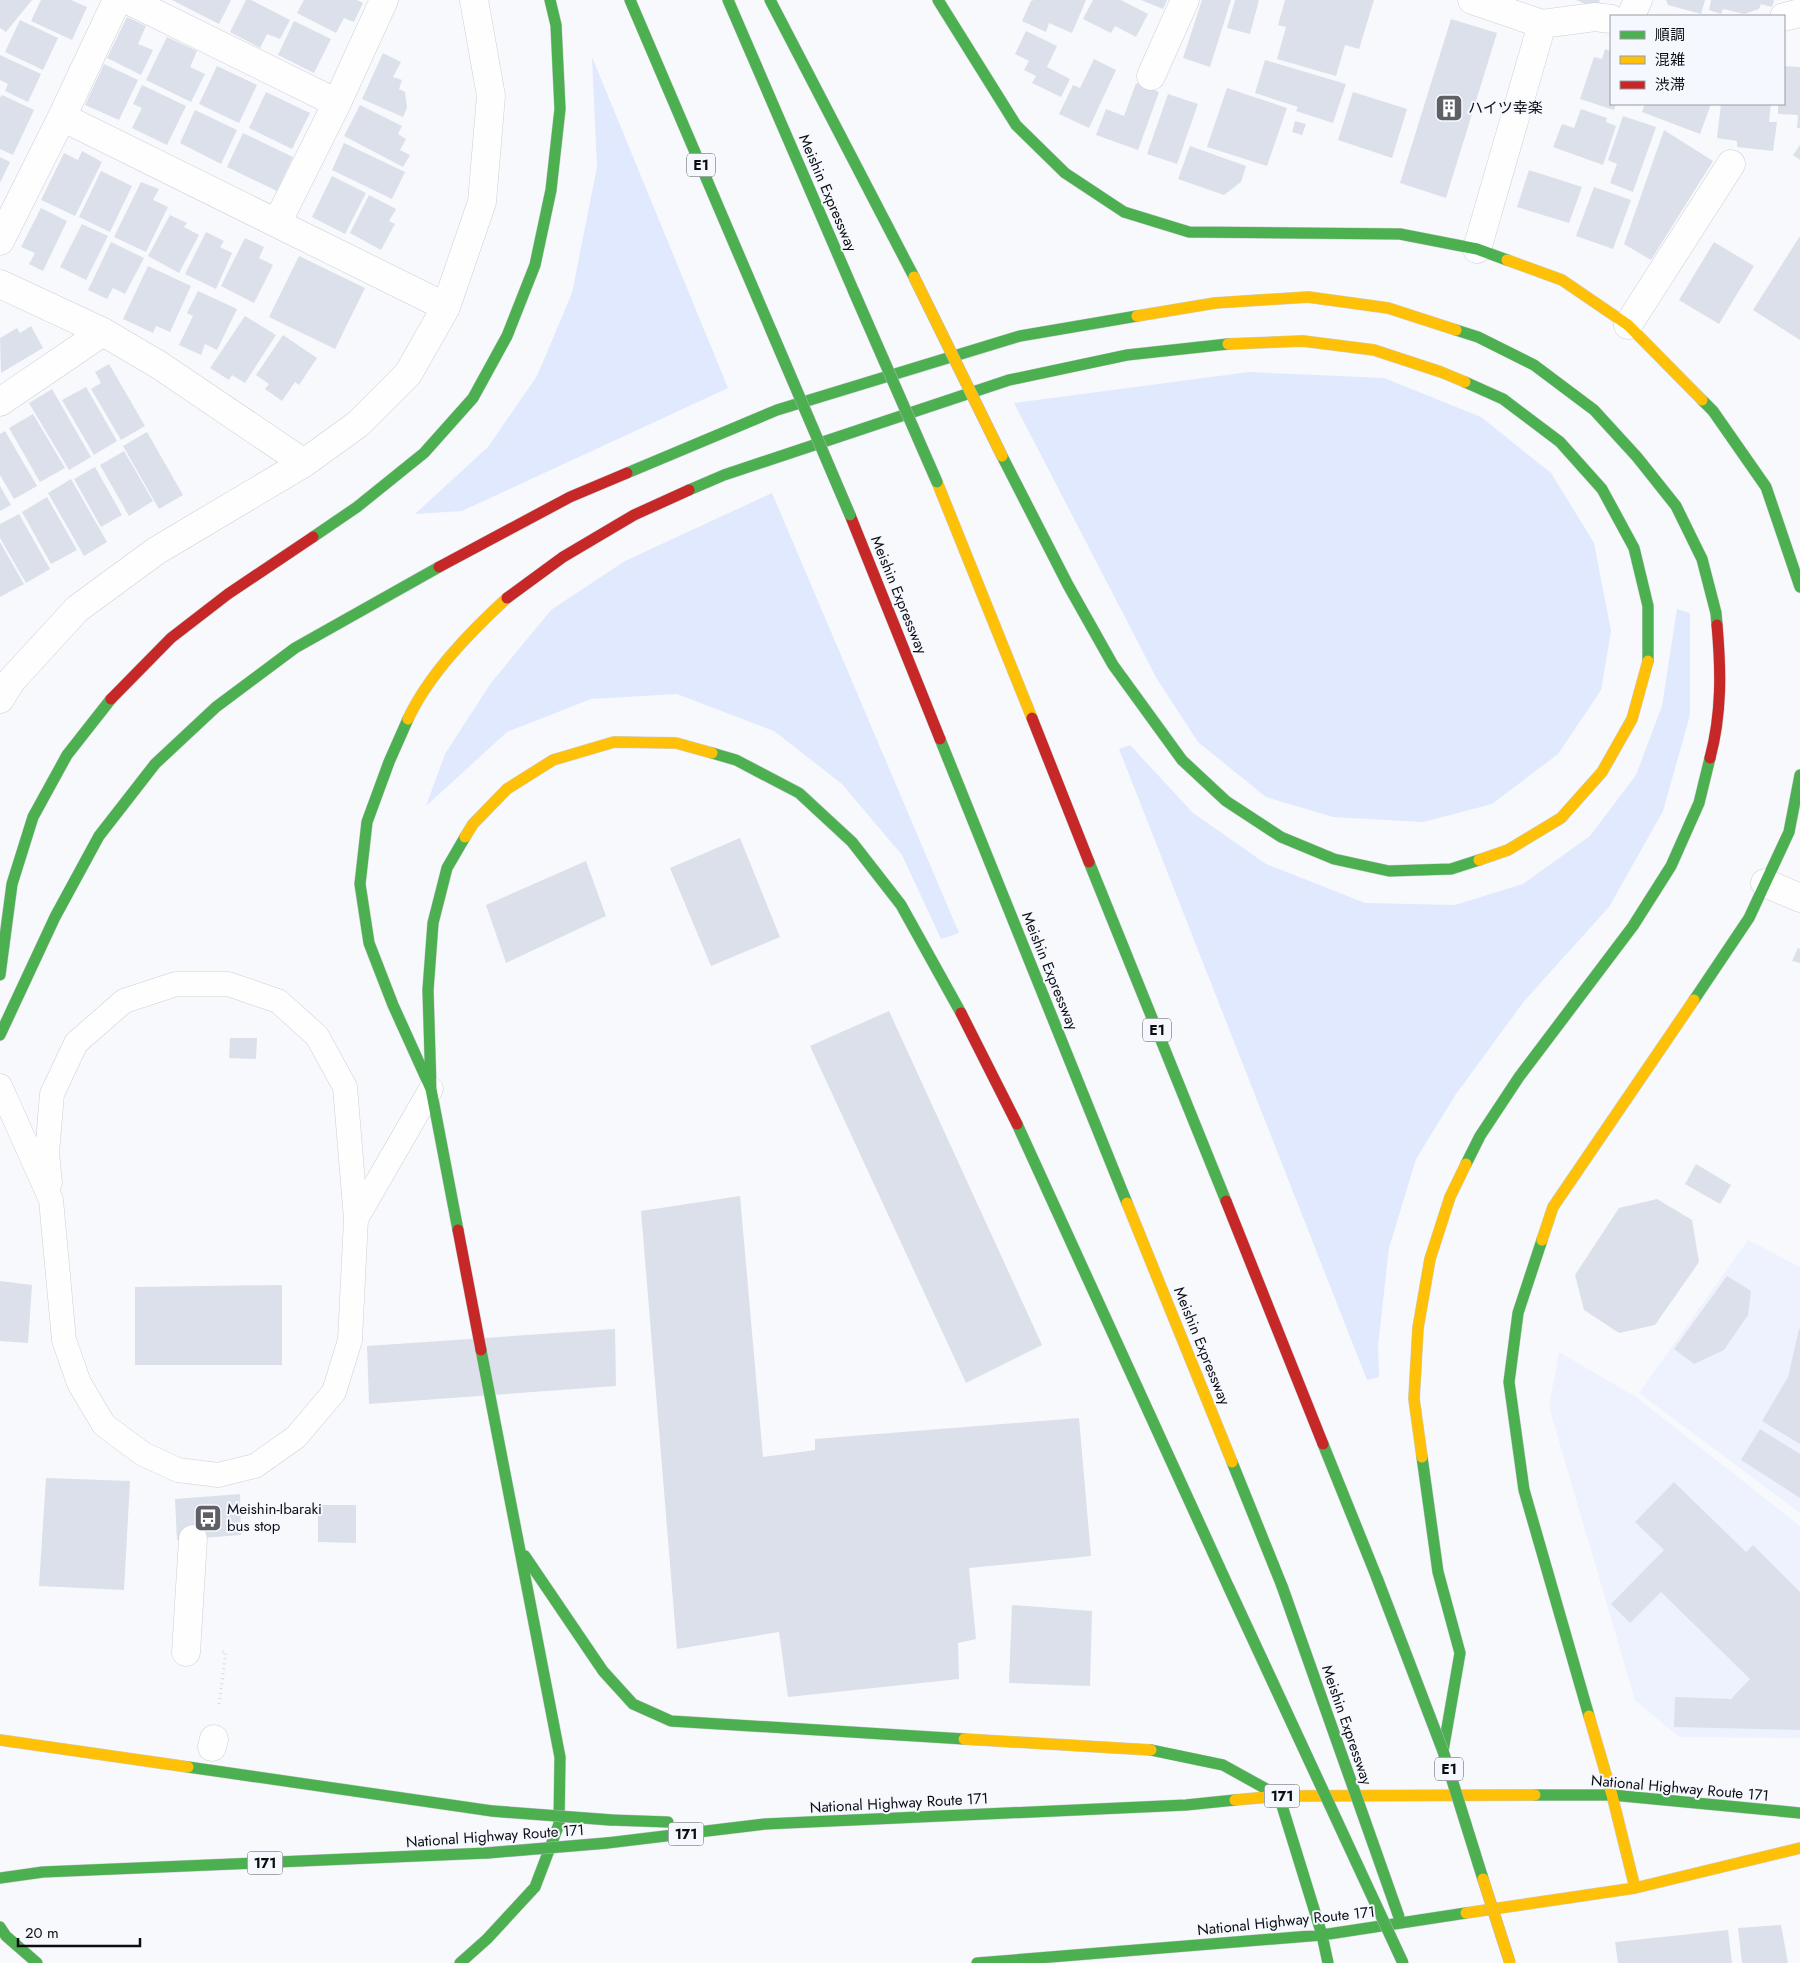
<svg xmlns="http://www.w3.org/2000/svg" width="1800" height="1963" font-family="Jost,'Noto Sans JP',sans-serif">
	<rect width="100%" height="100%" fill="#f7f9fc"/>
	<path fill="#eef2fe" d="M1748,1240L1800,1267V1513L1639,1393Z
		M1559,1352L1636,1397L1800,1526V1738L1679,1737L1635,1700L1549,1407Z"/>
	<path fill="#e0e9fd" d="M592,57L728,388L462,511L415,514L488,447L537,376L572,293L597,167Z
		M1249,372L1384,378L1481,417L1551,473L1594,543L1611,631L1601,690L1558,754L1492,804L1423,822L1333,817L1266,797L1198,742L1157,679L1014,403Z
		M772,493L959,933L941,939L902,855L842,784L774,731L677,694L591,699L507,732L426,806L445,754L491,683L551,610L625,561Z
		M1677,609L1690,613V715L1663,811L1609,907L1525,1000L1456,1094L1416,1159L1389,1248L1378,1345L1379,1377L1367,1380L1119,749L1130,745L1193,813L1266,864L1365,903L1455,905L1523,884L1590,836L1636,775L1662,706Z"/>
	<path fill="#dce0ea" d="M0,0H32L6,32L0,28Z
		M41,0H71L87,7L72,40L31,21Z
		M172,0H231L219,24Z
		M246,0H251L290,20L280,39L267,34L260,48L230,32Z
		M304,0H357L363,3L354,22L344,18L336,33L297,13Z
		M1034,0H1086L1072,33L1049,23L1046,32L1022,21L1031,1Z
		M1093,0H1121L1148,14L1136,37L1115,26L1111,33L1083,19Z
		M1141,0H1167L1163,9Z
		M1202,0H1231L1210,67L1183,58Z
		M1235,0H1259L1250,34L1227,28Z
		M1285,0H1374L1359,49L1345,45L1336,76L1277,59L1286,27L1278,25Z
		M1576,0H1600L1597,9Z
		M1666,0H1705L1701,14L1668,5Z
		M1711,0H1774L1772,7L1761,4L1759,9L1744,14L1723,9L1721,14L1709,10Z
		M127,17L146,26L138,44L153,50L141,75L107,58Z
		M1451,19L1497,33L1446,198L1400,183Z
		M20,20L58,38L43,70L5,52Z
		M294,21L331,39L314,73L278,55Z
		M1026,31L1057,46L1047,67L1070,79L1061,97L1032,83L1036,76L1024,70L1029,61L1015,54Z
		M167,37L197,51L190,67L205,74L191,102L146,80Z
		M1605,49L1611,51V104H1616L1614,110L1580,99L1594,57L1602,59Z
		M383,53L401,62L393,77L402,80L399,89L405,92L407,108L403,117L362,99Z
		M0,55L41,74L28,102L5,91L8,84L0,80Z
		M1094,59L1116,70L1089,128L1059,114L1073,85L1080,88Z
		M1265,60L1346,84L1333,123L1296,111L1298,107L1255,93Z
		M104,64L138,80L119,120L85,105Z
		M217,66L257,85L239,123L199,104Z
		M1784,66L1800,67V128H1797L1798,115L1778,114V104H1784Z
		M1136,83L1159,92L1138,150L1096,135L1106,109L1124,116Z
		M142,85L186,106L167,145L132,128L142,108L133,104Z
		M1227,88L1287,108L1267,166L1207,147Z
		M266,92L310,113L292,149L249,128Z
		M1353,92L1407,109L1392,158L1338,140Z
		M1168,94L1198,104L1177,164L1147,154Z
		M2,95L34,110L13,155L0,149V98Z
		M1645,104H1711L1700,134L1642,112Z
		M1721,104H1771L1769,122H1777L1773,151L1737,147V141L1717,138Z
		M360,105L402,126L398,134L406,139L400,150L410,155L403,167L344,136Z
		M1581,109L1607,118L1606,122L1616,126L1603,165L1553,147L1562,124L1574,128Z
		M195,110L237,130L221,164L180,143Z
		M1623,116L1656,127L1633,192L1610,183L1617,164L1608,160Z
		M1295,121L1306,124L1302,135L1292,132Z
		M1664,130L1713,161L1651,260L1624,244Z
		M243,133L293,157L277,191L227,167Z
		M344,143L405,172L392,199L332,170Z
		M1800,145V160L1793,155Z
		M1190,146L1246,166L1241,182L1224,195L1178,179Z
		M82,151L102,162L75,216L41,200L64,153L78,160Z
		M0,157L10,162L0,183Z
		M1529,170L1582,187L1569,223L1517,207Z
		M101,171L132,186L110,232L79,217Z
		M332,176L366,193L345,234L312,217Z
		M141,182L159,189L153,200L168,207L146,252L114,237Z
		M1594,187L1631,200L1613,249L1576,236Z
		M369,195L396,209L389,221L395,224L381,250L350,233Z
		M41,208L67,221L43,271L29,264L35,253L21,247Z
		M170,215L187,223L184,227L199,235L179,273L148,256Z
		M82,224L108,236L86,280L60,267Z
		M206,232L224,241L220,247L232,253L216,289L185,274Z
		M1800,236V340L1753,310Z
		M245,238L264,247L259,258L273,265L254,303L221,286Z
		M111,242L144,258L125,294L113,288L107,299L88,290Z
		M1714,242L1754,266L1719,324L1679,300Z
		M299,256L365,288L335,349L269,317Z
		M148,266L191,286L170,332L156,326L153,333L123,319Z
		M198,291L237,309L217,350L205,344L201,355L179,345L193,316L187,313Z
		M245,316L276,335L245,383L232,375L229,380L210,368Z
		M31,326L43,348L1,373L0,338L17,328L20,333Z
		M283,335L317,358L299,385L295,382L282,401L265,389L269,384L256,375Z
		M109,364L145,426L121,440L91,389L101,383L95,372Z
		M86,387L117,441L94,455L62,400Z
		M52,389L91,457L69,470L29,403Z
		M33,414L65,468L40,482L9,428Z
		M5,431L37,486L14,499L0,475V434Z
		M147,432L183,495L159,509L123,446Z
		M124,451L153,501L129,516L100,465Z
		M95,467L122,515L101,527L74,479Z
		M71,479L107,542L84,556L48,493Z
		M0,486L11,505L0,511Z
		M47,497L77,550L51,564L22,512Z
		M19,514L50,569L26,583L0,538V524Z
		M0,542L24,584L0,597Z
		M740,838L780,937L711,966L670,868Z
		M586,861L606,916L506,963L486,905Z
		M1798,948L1800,949V963L1792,961Z
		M889,1011L1042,1345L966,1383L810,1046Z
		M230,1038H257L256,1059L229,1058Z
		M1696,1164L1731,1185L1720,1204L1685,1184Z
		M740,1196L763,1457L815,1450V1439L1079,1418L1091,1556L969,1568L976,1639L958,1643L959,1679L788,1697L779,1632L677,1649L641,1211Z
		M1657,1199L1692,1220L1699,1262L1655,1325L1619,1333L1584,1310L1575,1275L1619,1208Z
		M1727,1276L1751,1291L1748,1315L1724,1350L1694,1364L1674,1349Z
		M0,1281L32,1285L28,1343L0,1341Z
		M282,1285V1365H135V1287Z
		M615,1329L616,1386L369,1404L367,1346Z
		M1799,1329H1800V1444L1762,1421L1788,1377Z
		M1760,1429L1800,1454V1498L1741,1460Z
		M46,1478L130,1481L124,1590L39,1586Z
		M1674,1482L1746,1552L1753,1545L1800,1592V1730L1674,1727L1675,1697L1731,1699L1750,1679L1661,1592L1630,1623L1611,1604L1664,1550L1635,1522Z
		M240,1494L241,1535L177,1540L175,1499Z
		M318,1505H356V1543L318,1542Z
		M1012,1605L1092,1611L1090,1686L1009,1683Z
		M1781,1925L1788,1963H1742L1738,1928Z
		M1728,1930L1732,1963H1618L1615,1942Z"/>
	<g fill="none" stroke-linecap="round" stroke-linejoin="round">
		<g stroke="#cdcfd3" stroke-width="25">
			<path id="lane" d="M0,1086L51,1200L64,1340L79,1383L104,1425L143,1454L178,1470L218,1475L255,1466L296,1437L334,1392L350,1340L356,1219L431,1089
				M50,1183L47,1153L52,1094L76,1043L124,1001L176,984H228L278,1001L317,1036L345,1087L356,1219"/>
		</g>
		<g stroke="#cdcfd3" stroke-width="29">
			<path id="street" d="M128,0L337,103
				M1472,0L1542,24L1595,17L1611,19
				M1631,16L1638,0
				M1784,17L1800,13
				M1151,76L1185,0
				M62,117L446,307
				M277,223L337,103L384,0
				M0,241L62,117L117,0
				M1477,249L1542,24
				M0,284L103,332L159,365L304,463
				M1628,325L1731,164
				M0,402L103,332
				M0,699L12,680L77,609L156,551L304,463L358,424L408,374L446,307L482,202L491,96L474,0
				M1765,883L1800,898
				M186,1652L193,1539
				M212,1747L214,1739"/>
		</g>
		<g stroke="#cdcfd3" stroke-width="12">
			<path id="fast" d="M630,0L771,330
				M728,0L854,292
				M770,0L914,277
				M938,0L1016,125L1065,173L1124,212L1189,232L1400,234L1477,249L1507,260
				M1456,330L1478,337L1534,365L1594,410L1637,457L1676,506L1702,559L1716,613L1717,625
				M1465,382L1503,399L1560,442L1602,489L1634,548L1648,606V661
				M1702,400L1713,411L1766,487L1800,587
				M1002,456L1068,585L1113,665L1182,760L1226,801L1281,837L1334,859L1389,871L1451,869L1479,860
				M627,473L777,410L1020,336L1137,316
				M689,490L724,475L1009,380L1127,355L1228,344
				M313,537L357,507L424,453L473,398L507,336L535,265L551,190L560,109L556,25L550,0
				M408,719L389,762L367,822L360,884L369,943L393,1005L431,1089
				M940,739L1127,1203
				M712,753L736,760L799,793L852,842L901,905L961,1013
				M1089,862L1226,1201
				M0,975L12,884L33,817L67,755L111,699
				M1694,1000L1749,918L1789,832L1800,775
				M0,1035L55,917L99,836L155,764L216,707L295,648L439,567
				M1017,1124L1229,1588
				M1466,1164L1480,1136L1519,1077L1633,926L1671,866L1699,803L1710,758
				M458,1230L431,1089L428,990L433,923L447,868L465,837
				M1542,1240L1518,1313L1509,1382L1524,1490L1589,1716
				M1323,1444L1377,1578
				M1422,1457L1438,1572L1460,1653L1443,1751
				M1232,1462L1282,1586
				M525,1556L603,1671L633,1704L671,1721L964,1739
				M1151,1750L1223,1765L1279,1796
				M188,1767L492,1811
				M1535,1795H1612L1800,1813
				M1279,1796L1322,1935L1328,1963
				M611,1820L668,1822
				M607,1843L765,1824L1186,1805L1235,1800
				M0,1878L43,1872L487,1853
				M0,1927L6,1936L37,1963
				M460,1963L487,1939L535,1887L559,1824L560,1757L481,1350
				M977,1963L1322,1935L1466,1913"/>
		</g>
		<g stroke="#cdcfd3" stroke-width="12">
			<path id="slow" d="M1507,260L1562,280L1628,325L1702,400
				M1137,316L1215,303L1308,297L1388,308L1456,330
				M1228,344L1303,341L1374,350L1441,372L1465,382
				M937,482L1032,718
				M408,719C429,674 470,632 507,598
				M465,837L473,824L507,789L553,760L614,742L676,743L712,753
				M1479,860L1508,850L1561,818L1602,772L1632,719L1648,661
				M1127,1203L1232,1462
				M1542,1240L1553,1207L1694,1000
				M1422,1457L1414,1399L1418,1328L1430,1259L1450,1197L1466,1164
				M1589,1716L1612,1795L1635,1888
				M964,1739L1151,1750
				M0,1740L188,1767
				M1235,1800L1279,1796L1535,1795
				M1466,1913L1635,1888L1800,1848"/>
		</g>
		<g stroke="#cdcfd3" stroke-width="12">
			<path id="jam" d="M850,515L940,739
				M439,567L570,497L627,473
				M507,598L563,557L634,515L689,490
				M111,699L171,638L228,594L313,537
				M1032,718L1089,862
				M1710,758C1722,713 1721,670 1717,625
				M961,1013L1017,1124
				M1226,1201L1323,1444
				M458,1230L481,1350"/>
		</g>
		<path stroke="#dadadc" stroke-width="3" stroke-dasharray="1 4" stroke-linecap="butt" d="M219,1704L226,1652H222"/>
		<use href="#lane" stroke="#fefeff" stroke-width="24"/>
		<use href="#street" stroke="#fefeff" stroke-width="28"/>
		<use href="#fast" stroke="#4caf50" stroke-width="11"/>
		<use href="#slow" stroke="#ffc107" stroke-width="11"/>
		<use href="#jam" stroke="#c62828" stroke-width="11"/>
		<g stroke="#b6b9c2" stroke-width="12" stroke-linecap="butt">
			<path id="fast-bridge" d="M854,292L937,482
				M771,330L850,515
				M1377,1578L1443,1751L1483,1879
				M1282,1586L1399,1917
				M1229,1588L1403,1963
				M492,1811L611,1820
				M487,1853L607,1843"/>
		</g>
		<g stroke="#b6b9c2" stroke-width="12" stroke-linecap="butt">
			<path id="slow-bridge" d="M914,277L1002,456
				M1483,1879L1510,1963"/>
		</g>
		<use href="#fast-bridge" stroke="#4caf50" stroke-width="11"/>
		<use href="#slow-bridge" stroke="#ffc107" stroke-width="11"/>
	</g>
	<defs>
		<g id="building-square" transform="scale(1.4375)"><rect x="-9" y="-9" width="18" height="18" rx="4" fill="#5e6065" stroke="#f5f8fe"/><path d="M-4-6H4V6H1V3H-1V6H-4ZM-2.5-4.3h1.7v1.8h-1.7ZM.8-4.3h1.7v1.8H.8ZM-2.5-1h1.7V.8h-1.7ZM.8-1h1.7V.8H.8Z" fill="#fff"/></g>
		<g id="bus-square" transform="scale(1.4375)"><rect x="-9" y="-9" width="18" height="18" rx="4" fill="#5e6065" stroke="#f5f8fe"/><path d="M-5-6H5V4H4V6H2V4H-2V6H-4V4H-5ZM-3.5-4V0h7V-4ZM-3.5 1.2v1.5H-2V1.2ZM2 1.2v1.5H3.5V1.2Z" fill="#fff"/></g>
	</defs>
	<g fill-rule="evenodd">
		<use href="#building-square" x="1449" y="108"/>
		<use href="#bus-square" x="208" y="1518"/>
	</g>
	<g text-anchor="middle" stroke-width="4" stroke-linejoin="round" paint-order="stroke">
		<g fill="#f5f8fe" stroke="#52545a" stroke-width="1">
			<rect x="687" y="153.5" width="28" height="23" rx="4"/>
			<rect x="1143" y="1018.5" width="28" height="23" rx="4"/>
			<rect x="1435" y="1757.5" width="28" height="23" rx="4"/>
			<rect x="1264.5" y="1784.5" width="35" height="23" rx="4"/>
			<rect x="668.5" y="1822.5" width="35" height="23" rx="4"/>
			<rect x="247.5" y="1851.5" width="35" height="23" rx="4"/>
		</g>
		<g font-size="14" font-weight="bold" fill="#0c0e13">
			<text x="701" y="170">E1</text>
			<text x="1157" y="1035">E1</text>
			<text x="1449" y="1774">E1</text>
			<text x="1282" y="1801">171</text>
			<text x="686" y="1839">171</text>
			<text x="265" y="1868">171</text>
		</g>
		<g font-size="15" fill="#0c0e13" stroke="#f5f8fe" text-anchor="start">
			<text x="1468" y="113">ハイツ幸楽</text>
			<text x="227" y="1514">Meishin-Ibaraki<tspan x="227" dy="17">bus stop</tspan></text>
		</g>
		<g font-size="15" fill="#0c0e13" stroke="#f5f8fe">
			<text transform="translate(828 193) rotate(67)" y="5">Meishin Expressway</text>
			<text transform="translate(899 595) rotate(68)" y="5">Meishin Expressway</text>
			<text transform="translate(1050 971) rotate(68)" y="5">Meishin Expressway</text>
			<text transform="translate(1202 1346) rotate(68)" y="5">Meishin Expressway</text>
			<text transform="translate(1347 1725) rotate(71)" y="5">Meishin Expressway</text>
			<text transform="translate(1680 1788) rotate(5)" y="5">National Highway Route 171</text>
			<text transform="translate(899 1803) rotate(-3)" y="5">National Highway Route 171</text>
			<text transform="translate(495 1836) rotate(-4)" y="5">National Highway Route 171</text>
			<text transform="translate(1286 1921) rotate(-6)" y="5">National Highway Route 171</text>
		</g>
	</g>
	<rect x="1610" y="15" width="175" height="90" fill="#f5f8fe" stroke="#989aa0"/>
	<rect x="1620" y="31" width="25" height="8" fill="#4caf50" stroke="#989aa0"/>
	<text x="1655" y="40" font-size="15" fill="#0c0e13">順調</text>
	<rect x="1620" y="56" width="25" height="8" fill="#ffc107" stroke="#989aa0"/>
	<text x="1655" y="65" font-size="15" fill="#0c0e13">混雑</text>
	<rect x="1620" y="81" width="25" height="8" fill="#c62828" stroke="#989aa0"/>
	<text x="1655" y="90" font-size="15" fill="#0c0e13">渋滞</text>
	<path d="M18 1938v8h122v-8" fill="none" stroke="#0c0e13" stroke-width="2.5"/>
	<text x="25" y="1938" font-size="15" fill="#0c0e13" stroke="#f5f8fe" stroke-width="4" paint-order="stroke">20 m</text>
</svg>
